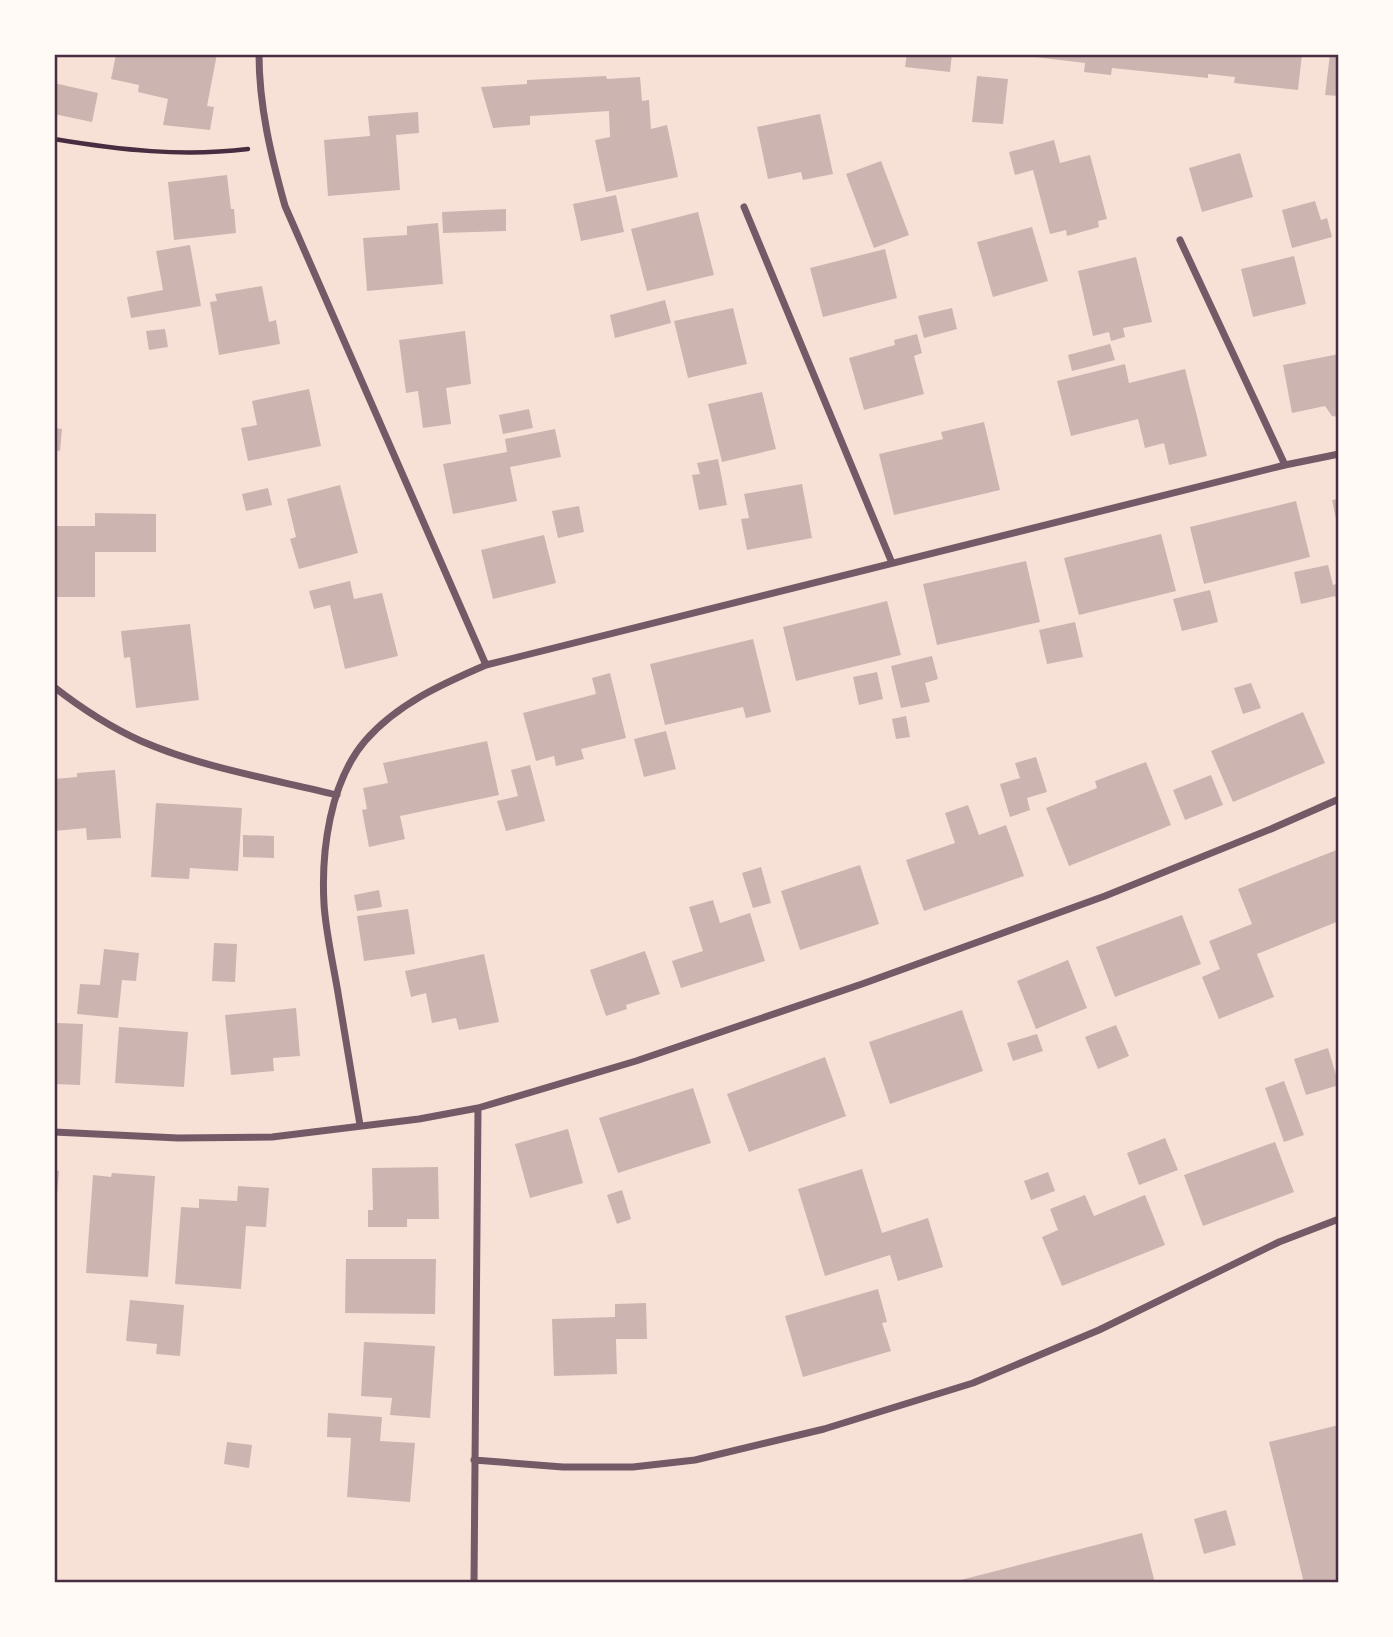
<svg xmlns="http://www.w3.org/2000/svg" width="1393" height="1637" font-family="'Nunito Sans',sans-serif">
	<rect width="100%" height="100%" fill="#f7e1d7"/>
	<path fill="#ccb4b1" d="M116,54H217L207,106L214,107L210,130L163,125L168,99L138,92L139,85L111,79Z
		M907,54H952L950,72L905,67Z
		M1035,54H1302L1298,90L1234,83L1235,77L1208,74V78L1112,68L1111,75L1084,72L1085,63L1035,57Z
		M1330,54H1339V96L1325,95Z
		M606,76L607,79L640,77L642,101L649,100L651,129L667,125L678,177L606,192L595,140L610,137L609,111L530,116V125L493,128L481,87L527,84V80Z
		M977,76L1008,79L1003,124L972,122Z
		M54,83L98,93L92,122L54,114Z
		M418,112L419,133L396,135L400,190L328,196L324,140L370,136L368,116Z
		M820,114L833,174L803,180L801,172L768,179L757,127Z
		M1054,140L1060,163L1090,155L1107,219L1098,221L1099,227L1067,236L1066,230L1050,234L1033,170L1015,175L1009,152Z
		M1240,153L1253,197L1202,212L1189,168Z
		M881,161L909,235L874,248L846,174Z
		M227,175L231,209H234L236,233L174,240L168,182Z
		M616,195L624,232L581,241L573,204Z
		M1315,201L1321,220L1327,218L1332,237L1292,248L1282,210Z
		M506,209V231L443,233L442,212Z
		M698,212L714,275L647,291L631,229Z
		M438,223L443,284L367,291L363,238L407,235V226Z
		M1032,227L1048,281L993,297L977,242Z
		M190,245L201,306L131,318L127,297L163,290L156,251Z
		M885,249L897,298L823,317L810,268Z
		M1294,256L1306,304L1253,317L1241,269Z
		M1136,257L1152,322L1123,328L1125,337L1111,341L1109,332L1093,336L1078,271Z
		M262,286L269,322L276,320L280,344L219,355L210,302L217,301L215,294Z
		M665,300L671,323L615,338L610,315Z
		M733,308L747,364L688,378L674,321Z
		M952,308L957,329L924,338L918,316Z
		M165,329L168,347L149,350L146,331Z
		M465,331L471,384L446,388L451,424L423,428L418,391L406,393L399,340Z
		M917,334L922,353L914,356L924,394L864,410L849,358L895,345L894,340Z
		M1110,344L1115,360L1072,371L1068,355Z
		M1339,354V417L1332,416L1325,406L1292,413L1283,365Z
		M1125,364L1129,383L1185,369L1207,456L1169,465L1164,443L1145,448L1138,419L1071,436L1057,381Z
		M309,389L321,446L248,461L241,428L257,425L252,401Z
		M762,392L776,449L722,462L708,404Z
		M529,409L533,428L503,434L499,415Z
		M984,422L1000,490L894,515L879,454L943,439L941,432Z
		M54,428L62,429L60,451L54,450Z
		M555,429L561,457L510,467L517,501L453,514L443,464L507,452L505,439Z
		M718,459L727,505L699,510L692,475L700,474L697,463Z
		M802,484L812,538L747,550L741,519L749,518L744,494Z
		M340,485L358,553L299,569L290,539L296,537L287,499Z
		M268,488L272,505L246,511L242,494Z
		M1339,499V529H1338L1332,500Z
		M1296,501L1310,557L1204,584L1190,527Z
		M579,506L584,532L558,538L552,511Z
		M95,513L156,514V552H95V597H54V526H95Z
		M1161,534L1176,591L1079,615L1064,558Z
		M544,535L556,583L493,599L481,550Z
		M1026,561L1040,622L937,645L923,584Z
		M1328,565L1333,585L1339,583V606L1335,596L1301,604L1294,572Z
		M350,581L354,599L382,593L398,656L345,669L330,605L314,609L309,591Z
		M1210,590L1218,622L1182,631L1173,599Z
		M887,601L901,655L796,681L783,627Z
		M1075,622L1083,657L1047,664L1039,630Z
		M190,624L199,700L136,708L130,657L124,658L121,631Z
		M753,639L771,712L746,718L743,707L665,725L650,664Z
		M932,656L938,679L925,683L930,702L901,708L891,666Z
		M877,672L883,699L859,705L853,677Z
		M610,673L626,738L581,749L584,759L556,766L554,756L536,761L523,713L596,694L592,678Z
		M1251,683L1261,708L1243,714L1234,688Z
		M1303,712L1325,763L1233,802L1211,751Z
		M906,716L910,737L896,739L892,719Z
		M666,731L676,769L644,777L634,739Z
		M487,741L499,795L400,816L405,839L369,847L362,810L367,809L363,788L388,783L383,763Z
		M1036,757L1047,792L1027,798L1030,810L1010,817L1000,784L1020,778L1015,763Z
		M1146,762L1171,825L1069,866L1046,808L1097,788L1095,781Z
		M530,765L545,821L506,831L497,801L518,796L511,770Z
		M115,770L121,838L87,840L86,828L54,831V779L77,777V773Z
		M1211,775L1223,805L1185,820L1173,790Z
		M156,803L242,808L238,871L190,868L189,879L151,877Z
		M968,805L979,835L1006,825L1024,876L924,911L906,860L955,843L945,813Z
		M243,835L274,836V858L243,857Z
		M1339,849V921L1257,954L1274,997L1219,1019L1202,977L1220,969L1209,941L1252,924L1238,889Z
		M860,865L879,924L800,950L781,891Z
		M761,867L771,903L753,908L742,873Z
		M379,890L382,907L357,911L354,895Z
		M713,900L720,923L750,913L765,961L681,988L672,961L703,951L689,907Z
		M408,909L415,954L364,961L357,916Z
		M1182,915L1201,964L1115,997L1096,947Z
		M214,943L237,944L235,982L212,981Z
		M104,949L139,953L136,981L122,980L118,1018L77,1014L80,984L100,985Z
		M645,951L660,994L626,1005L627,1009L606,1016L590,970Z
		M484,954L499,1022L459,1030L456,1018L432,1023L426,993L411,997L405,971Z
		M1068,960L1087,1008L1036,1029L1017,981Z
		M296,1008L300,1056L273,1058L274,1071L231,1075L225,1015Z
		M962,1010L983,1071L890,1104L869,1042Z
		M57,1023L83,1024L80,1085L54,1084V1026H57Z
		M1116,1025L1129,1056L1098,1069L1085,1037Z
		M119,1027L188,1032L184,1087L115,1083Z
		M1037,1034L1043,1051L1013,1061L1007,1043Z
		M1328,1048L1339,1085L1306,1095L1294,1059Z
		M825,1057L846,1116L749,1152L727,1094Z
		M1284,1081L1304,1135L1284,1142L1265,1088Z
		M693,1088L711,1143L618,1173L599,1118Z
		M568,1129L583,1183L530,1198L515,1144Z
		M1165,1138L1178,1170L1139,1185L1127,1153Z
		M1275,1142L1294,1192L1203,1226L1184,1175Z
		M438,1167L439,1219H407V1227H368V1210H373L372,1168Z
		M862,1169L882,1233L928,1218L943,1267L898,1281L890,1255L825,1276L798,1189Z
		M54,1170L59,1171L56,1206H54Z
		M1048,1172L1055,1191L1031,1200L1024,1181Z
		M112,1173L155,1176L148,1277L86,1273L93,1175L111,1177Z
		M238,1186L269,1188L266,1227L246,1226L241,1289L175,1284L181,1207L199,1208V1199L237,1201Z
		M622,1190L631,1219L617,1224L607,1195Z
		M1085,1195L1094,1216L1145,1195L1165,1245L1062,1286L1042,1237L1058,1230L1050,1209Z
		M346,1259H436L435,1314L345,1313Z
		M878,1289L887,1322L882,1323L891,1351L803,1377L785,1316Z
		M130,1300L184,1305L180,1356L156,1354L157,1344L126,1341Z
		M646,1303L647,1339H616L617,1374L554,1376L552,1319L615,1317V1304Z
		M364,1342L435,1346L430,1418L390,1415L392,1398L361,1396Z
		M328,1413L382,1417L380,1441L415,1443L410,1502L347,1497L351,1438L327,1437Z
		M1339,1425V1583H1304L1269,1442Z
		M227,1442L252,1445L249,1468L224,1464Z
		M1226,1510L1236,1545L1204,1554L1194,1519Z
		M1142,1533L1155,1583H953V1582Z"/>
	<g fill="none" stroke-linecap="round" stroke-linejoin="round">
		<path stroke="#4a2c40" stroke-width="4.5" d="M54,139C120,150 182,157 248,149"/>
		<path stroke="#755966" stroke-width="7" d="M259,54C259,106 271,156 285,206L486,665
			M744,207L892,563
			M1180,240L1285,465
			M54,687C81,708 110,727 141,741C203,768 272,779 337,795
			M360,1125C353,1083 346,1041 339,999C334,967 326,935 324,904C321,851 330,782 365,741C397,704 442,684 486,665L1285,465L1339,454
			M54,1132L178,1138L272,1137L419,1119L478,1108L636,1061L862,984L1105,896L1271,829L1339,799
			M474,1460L563,1467H633L695,1460L824,1429L973,1383L1099,1330L1279,1242L1339,1219
			M474,1583L478,1108"/>
	</g>
	<rect width="1393" height="1637" fill="none" stroke="#fffaf5" stroke-width="112"/>
	<rect x="56" y="56" width="1281" height="1525" fill="none" stroke="#4a2c40" stroke-width="2.5"/>
</svg>
